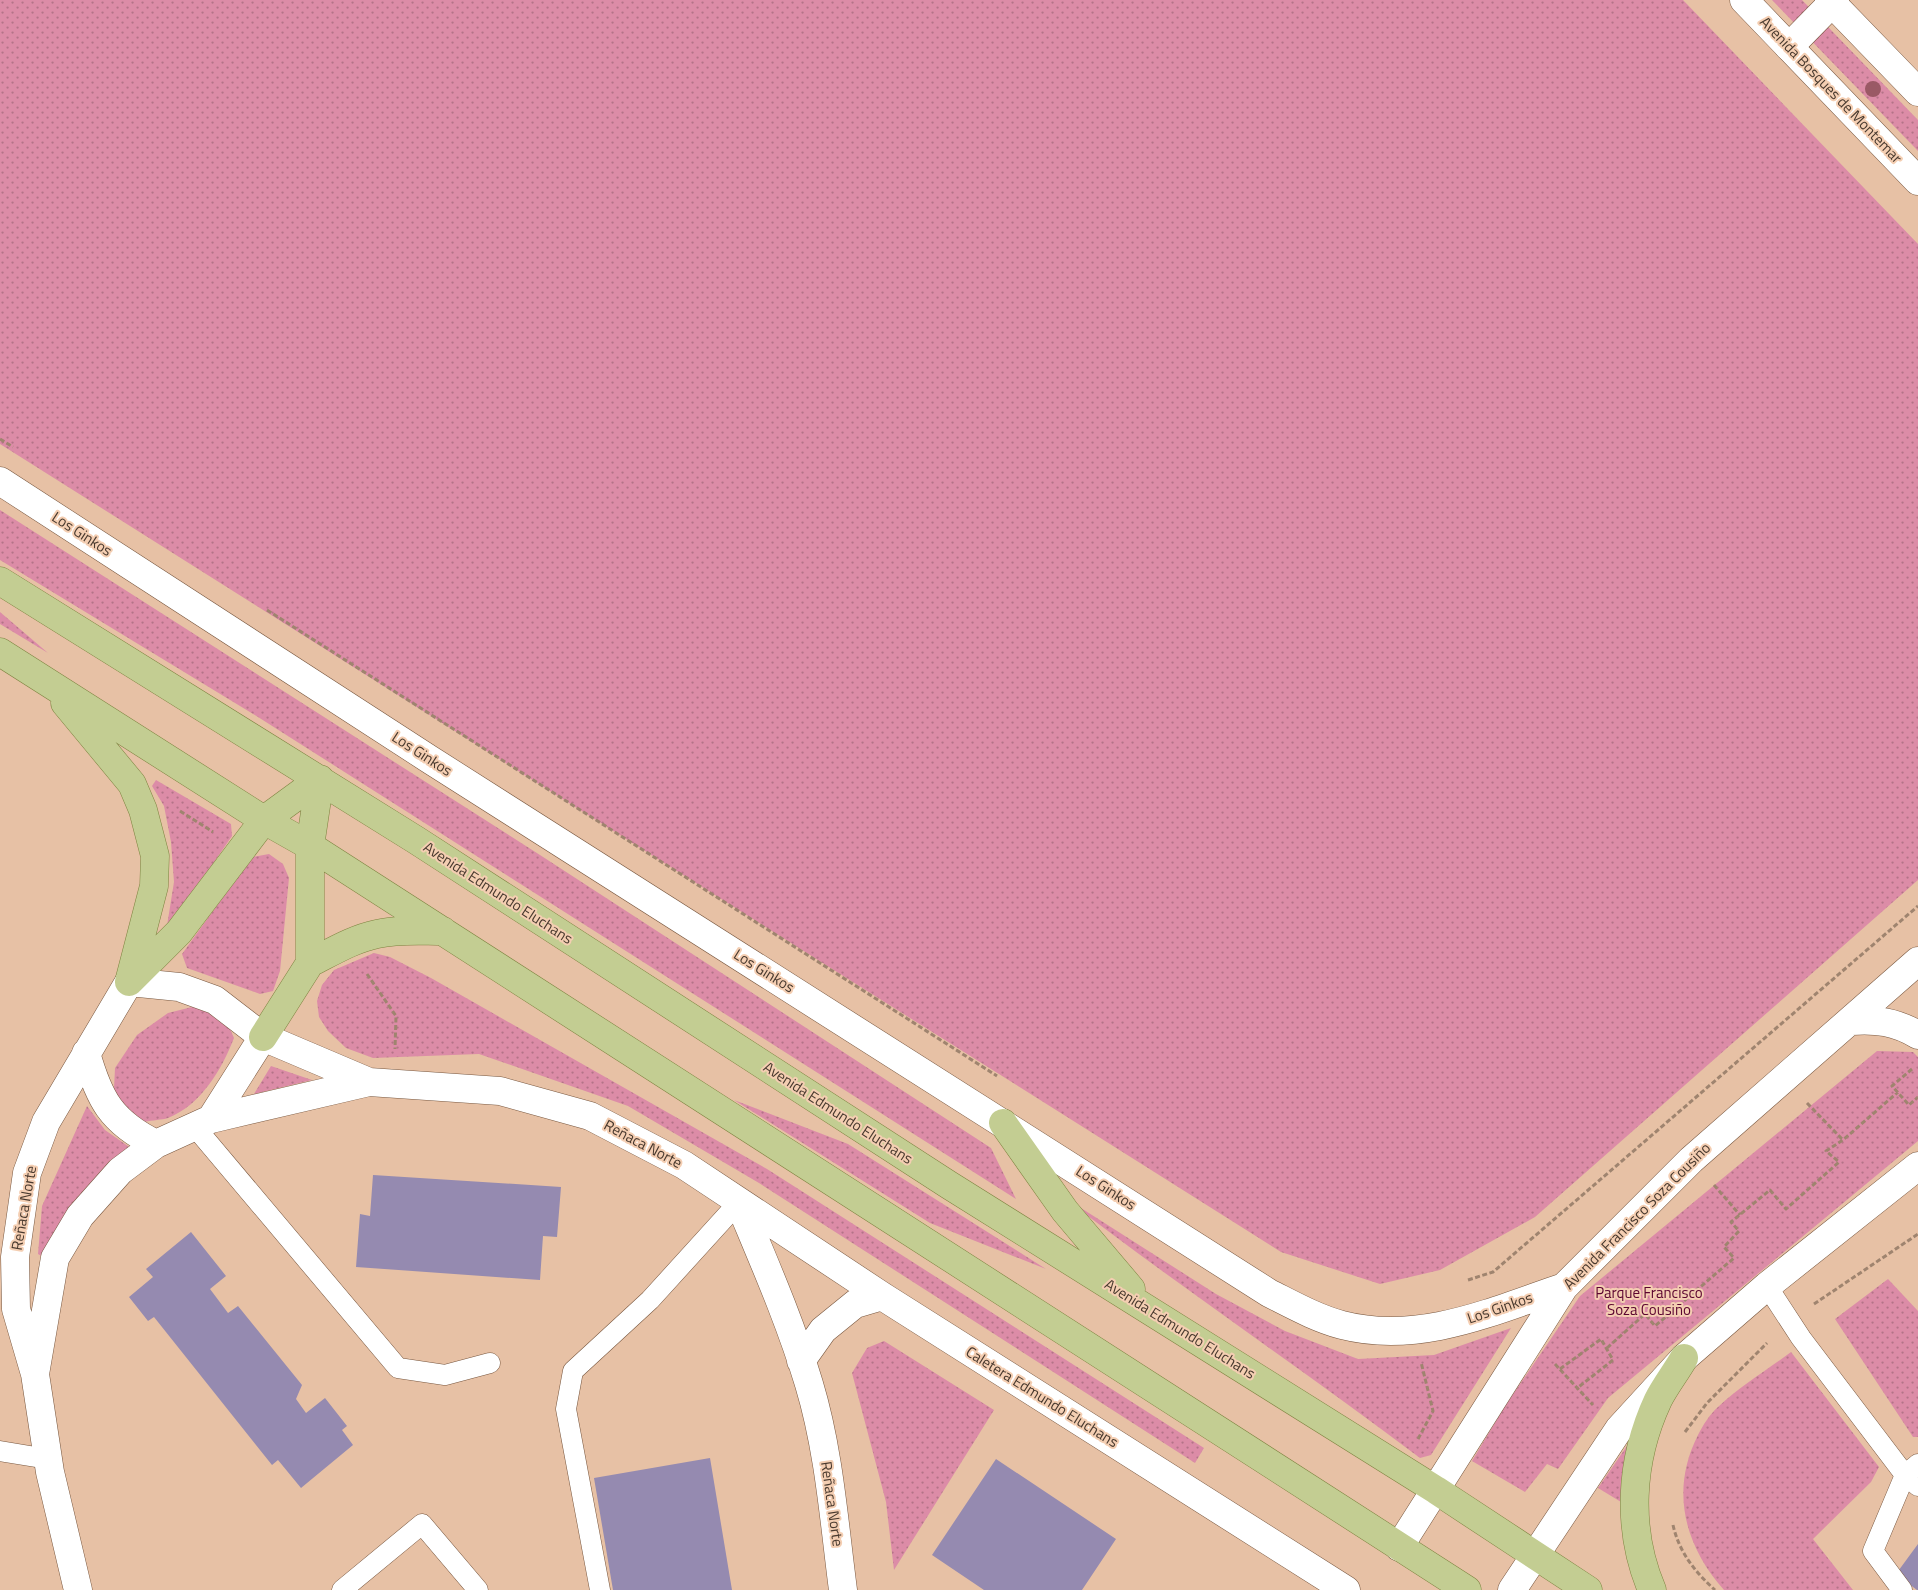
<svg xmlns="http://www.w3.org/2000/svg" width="1918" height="1590" font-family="'Titillium Web',sans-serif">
	<defs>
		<pattern id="grass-dots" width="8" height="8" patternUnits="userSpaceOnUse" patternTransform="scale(1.25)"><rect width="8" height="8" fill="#dc8ca7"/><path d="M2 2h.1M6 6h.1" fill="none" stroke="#b47388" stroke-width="1.8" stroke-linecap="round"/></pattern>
	</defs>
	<rect width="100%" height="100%" fill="#e7c1a5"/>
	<path fill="url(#grass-dots)" d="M0,0H1683L1918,244V880L1535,1217L1440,1270L1380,1284L1281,1252L0,444Z
		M1772,0H1802L1918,120V151Z
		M0,510L540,855L991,1148L1016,1199L258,717L0,560Z
		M0,612L48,653L0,624Z
		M156,780L231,824L232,836L166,932L174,882L171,842L164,806L152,786Z
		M269,854L283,864L289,878L280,971L273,991L260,994L187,968L182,954L252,857Z
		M374,953L390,957L431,978L767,1169L1204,1448L1195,1463L759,1183L628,1106L479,1054L373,1058L346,1048L328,1031L319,1017L317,1001L322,985L334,970Z
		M196,1006L226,1020L234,1038C222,1069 201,1105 168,1118C162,1120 152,1120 145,1122L120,1106L114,1089L115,1068L137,1035L168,1013Z
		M1877,1051L1913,1052L1918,1057V1141L1608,1398L1558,1469L1547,1464L1525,1492L1472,1461L1505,1406L1580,1296Z
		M271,1066L312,1080L254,1094Z
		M734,1100L848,1144L1046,1269L930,1223Z
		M87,1106L105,1130L132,1149L85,1189L45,1258L38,1254L42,1206Z
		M1059,1194L1216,1294L1285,1331L1358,1359L1434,1355L1511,1328L1431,1455L1420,1458C1301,1368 1177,1285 1059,1194Z
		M1888,1279L1918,1311V1437H1913L1835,1319Z
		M884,1341L994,1410L894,1570L886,1502L852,1373L867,1348Z
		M1791,1352L1879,1467L1871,1482L1813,1539L1853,1590H1724C1684,1545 1670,1490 1698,1435C1703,1425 1710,1414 1718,1407C1740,1386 1767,1370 1791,1352Z
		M1629,1443L1626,1505L1598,1488Z"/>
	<path fill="#958ab0" d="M373,1175L561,1187L557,1237L543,1236L540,1280L356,1267L360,1214L370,1216Z
		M191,1232L226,1276L210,1289L228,1313L238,1306L302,1385L296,1399L306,1413L325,1398L347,1426L342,1430L353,1445L301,1488L278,1460L272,1465L154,1317L148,1321L129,1297L153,1277L146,1269Z
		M710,1458L732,1590H613L594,1478Z
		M996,1459L1116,1539L1082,1590H984L932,1555Z
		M1918,1544V1590H1917L1896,1574Z"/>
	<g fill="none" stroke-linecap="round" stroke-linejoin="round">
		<g stroke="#78573f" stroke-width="21">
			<path id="lane" d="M195,1127L398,1368L445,1375L490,1363
				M1767,1286L1801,1338L1905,1475L1918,1486
				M0,1451L48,1459
				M342,1590L422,1524L478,1590
				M600,1590L566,1409L573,1371L650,1300L739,1202
				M1902,1590L1873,1551L1905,1475L1918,1464"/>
		</g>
		<g stroke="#78573f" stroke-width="29">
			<path id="street" d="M1789,47L1835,0
				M86,1053C99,1099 111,1122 156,1144
				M211,1119L263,1037
				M739,1202C764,1262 790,1321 809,1384C829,1450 834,1521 843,1590
				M801,1361L823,1330L855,1304L882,1296
				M35,1374L55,1258L80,1216L120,1171L156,1144L211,1119L369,1082L500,1091L590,1116L684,1165L882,1296L1346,1590
				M78,1590L50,1472L35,1374L16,1309L15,1257L27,1173L46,1122L129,982L179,987L215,1000L263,1037L369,1082"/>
		</g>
		<g stroke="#78573f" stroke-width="29">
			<path id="secondary" d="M1744,0L1918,181
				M1829,0L1918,92
				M0,481L429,759L1269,1293C1293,1305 1316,1318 1342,1325C1419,1345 1493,1311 1564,1287
				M1851,1021C1877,1019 1896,1022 1918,1035
				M1399,1547L1564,1287L1691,1160L1918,961
				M1512,1590L1619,1429L1684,1358L1767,1286L1918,1166"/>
		</g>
		<g stroke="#7e8340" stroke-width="29">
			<path id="primary" d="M0,581L416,840L949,1185L1436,1490L1588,1590
				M0,652L264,820L310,846L1467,1590
				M65,703L132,784L143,810L155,856L154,886L129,982
				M310,963C332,952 353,939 377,934C399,929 421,931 443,931
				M130,981L179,932L264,820L320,779
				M263,1037L310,963V846L320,779
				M1003,1123L1065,1211L1131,1289
				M1652,1590C1626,1529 1630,1460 1658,1400C1665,1386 1676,1372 1684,1358"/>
		</g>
		<path stroke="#9f846f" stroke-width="3" stroke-dasharray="5 2.5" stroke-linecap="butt" d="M0,439L13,447
			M267,610L997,1076
			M180,811L213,832
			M367,974L396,1016L395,1049
			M1912,1069L1892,1086L1909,1105L1918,1097
			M1807,1103L1843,1140
			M1714,1185L1740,1215
			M1468,1280L1493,1272L1918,906
			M1814,1304L1918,1234
			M1607,1348L1645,1314L1655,1326L1734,1258L1724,1247L1739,1231L1731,1222L1770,1190L1786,1209L1839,1162L1826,1151L1843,1140L1898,1092
			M1555,1364L1593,1405
			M1560,1369L1601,1339L1613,1360L1576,1389
			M1685,1432L1707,1403L1767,1343
			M1418,1439L1433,1411L1421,1362
			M1673,1525C1679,1552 1695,1572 1715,1590"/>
		<use href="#lane" stroke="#fff" stroke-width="20"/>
		<use href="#street" stroke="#fff" stroke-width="28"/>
		<use href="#secondary" stroke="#fff" stroke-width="28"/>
		<use href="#primary" stroke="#c3cd92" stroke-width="28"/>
	</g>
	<circle fill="#9a5965" cx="1873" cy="89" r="8"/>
	<g text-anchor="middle" stroke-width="4" stroke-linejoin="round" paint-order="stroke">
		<g font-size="15" fill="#48392e" stroke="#f4ceb2">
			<text transform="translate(1831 90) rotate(46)" y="5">Avenida Bosques de Montemar</text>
			<text transform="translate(82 534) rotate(33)" y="5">Los Ginkos</text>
			<text transform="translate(422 754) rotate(33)" y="5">Los Ginkos</text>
			<text transform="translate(498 893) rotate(33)" y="5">Avenida Edmundo Eluchans</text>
			<text transform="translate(764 971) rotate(32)" y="5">Los Ginkos</text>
			<text transform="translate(838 1113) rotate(33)" y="5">Avenida Edmundo Eluchans</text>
			<text transform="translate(643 1144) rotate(28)" y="5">Reñaca Norte</text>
			<text transform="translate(1106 1188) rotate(33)" y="5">Los Ginkos</text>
			<text transform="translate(24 1208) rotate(-80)" y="5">Reñaca Norte</text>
			<text transform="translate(1637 1216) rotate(-45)" y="5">Avenida Francisco Soza Cousiño</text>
			<text transform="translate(1500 1308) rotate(-19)" y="5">Los Ginkos</text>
			<text transform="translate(1180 1329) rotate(32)" y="5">Avenida Edmundo Eluchans</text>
			<text transform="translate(1042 1397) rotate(32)" y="5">Caletera Edmundo Eluchans</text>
			<text transform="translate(832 1504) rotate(82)" y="5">Reñaca Norte</text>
		</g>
		<g font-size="15" fill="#5b0430" stroke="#f4ceb2">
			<text x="1649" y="1298">Parque Francisco<tspan x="1649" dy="17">Soza Cousiño</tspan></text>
		</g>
	</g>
</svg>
